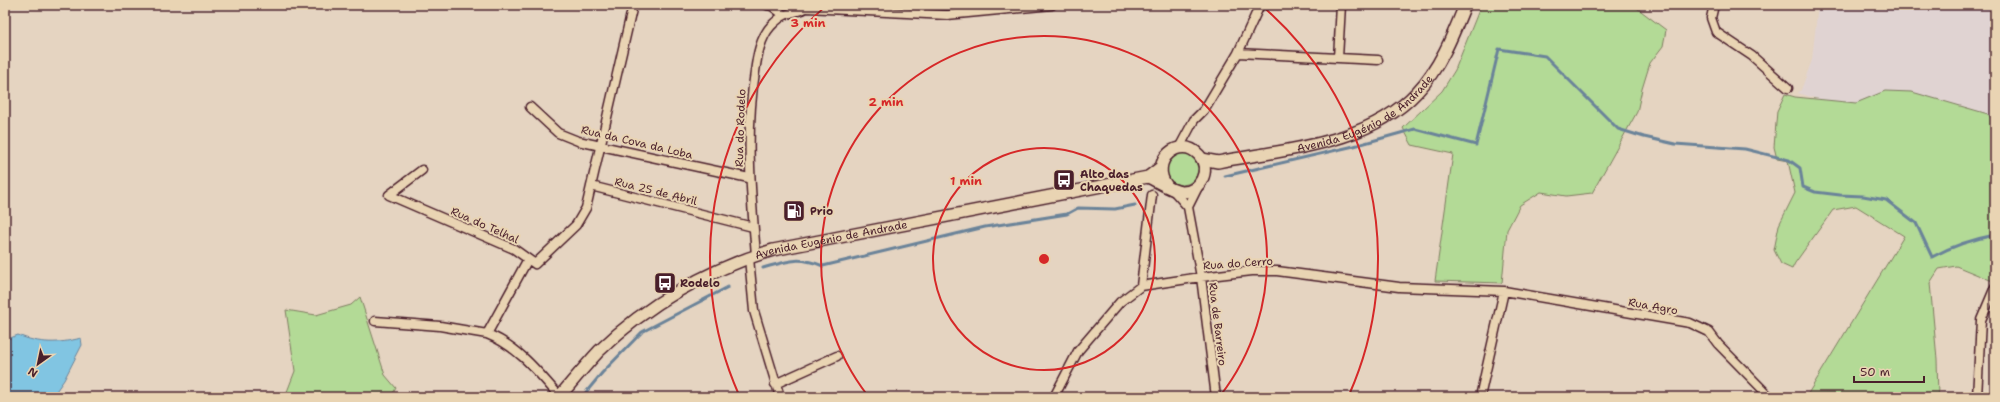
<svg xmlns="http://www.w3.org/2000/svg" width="2000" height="402" font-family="'Shantell Sans',sans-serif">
	<rect width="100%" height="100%" fill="#e5d4c1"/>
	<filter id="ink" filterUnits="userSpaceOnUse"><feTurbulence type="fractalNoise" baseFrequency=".025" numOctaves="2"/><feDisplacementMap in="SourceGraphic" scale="8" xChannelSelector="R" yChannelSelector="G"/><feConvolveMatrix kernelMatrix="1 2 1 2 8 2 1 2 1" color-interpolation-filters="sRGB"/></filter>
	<g filter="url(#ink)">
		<path fill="#e0d3d2" d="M1818,5H1995V152L1798,93L1801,90L1812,60Z"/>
		<path fill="#b3da96" stroke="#7e7c60" d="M1481,5H1633L1666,30L1663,46L1650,63L1642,89L1637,112L1592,193L1566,196L1541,192L1520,205L1507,230L1502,283L1435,281L1453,154L1412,145L1403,128L1442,91L1455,70Z
			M1885,91L1912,92L1988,114L1995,123V282L1956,266L1939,269L1930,283L1937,359L1938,397H1806L1904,236L1856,206L1833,210L1795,263L1792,269L1781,264L1774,250L1779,225L1795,193L1788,161L1777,159L1774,147L1777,111L1785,94L1795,97L1856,103Z
			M1166 169a16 16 0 1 1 32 0a16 16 0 1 1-32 0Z
			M360,297L385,375L396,388L391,397H285L295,371L286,310L316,315L351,305Z"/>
		<path fill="#81c5e2" stroke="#6b8399" d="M18,335C39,344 59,344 81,338L82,345L64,380L52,397H5V340Z"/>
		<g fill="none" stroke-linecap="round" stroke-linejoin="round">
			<path stroke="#6b8399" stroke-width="3" d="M1225,176L1354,146L1415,129L1476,145L1499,49L1545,56L1618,129L1644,137L1675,144L1745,149L1789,160L1800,168L1803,187L1815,192L1840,195L1863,196L1886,200L1916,223L1932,257C1952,246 1973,239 1995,235
				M763,268C788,261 798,256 823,266L985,227L1067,214L1078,208L1115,209L1135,205
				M582,397L602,373L642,332L728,287"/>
			<g stroke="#4a1f2b" stroke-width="11">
				<path id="street" d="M767,5L772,6L784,15
					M1714,5L1711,18L1716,32L1752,56L1788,88
					M807,8L947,15L1052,5
					M1238,53L1338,58L1341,5
					M1338,58L1378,60
					M530,107L558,133L578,141L749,178
					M1179,148L1194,120L1204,110L1238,53L1260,5
					M422,170L389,195L514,249L528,259L487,334C518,346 539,373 560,397
					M591,186L753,227
					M1173,190L1188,207L1201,277L1216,397
					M1188,207L1199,185
					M756,255C751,192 745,135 755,72C757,57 760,38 771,26C774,23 780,17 785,15C793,11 804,12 810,5
					M749,258L754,311L780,397
					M528,259L535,264L576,225L586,208L633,5
					M1141,286L1152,195
					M375,321L440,326L487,334
					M775,384L837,356
					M1054,397L1078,351L1120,302L1141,286L1201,277L1252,271H1277L1399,287L1504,291L1690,323L1709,332L1718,344L1770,397
					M1480,397L1504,291
					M1977,397L1981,320L1995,287"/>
			</g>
			<g stroke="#4a1f2b" stroke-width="14">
				<g id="secondary">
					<path id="s1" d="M1202,159L1218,162C1285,149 1368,145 1417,92C1440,68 1453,35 1465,5"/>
					<path d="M1148,177C1157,181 1172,191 1181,192C1200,193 1212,170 1199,155C1180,134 1148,161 1167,186"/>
					<path id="s2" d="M559,397C572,382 585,366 599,351C647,304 709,269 773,250L1148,177L1161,167"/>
				</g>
			</g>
			<use href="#street" stroke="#e9d4b3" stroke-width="8"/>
			<use href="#secondary" stroke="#e9d4b3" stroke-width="11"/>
		</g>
	</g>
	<g fill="none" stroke="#d62828" stroke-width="2">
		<circle cx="1044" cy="259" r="111"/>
		<path d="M868 396A223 223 0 1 1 1220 396"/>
		<path d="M739 395A334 334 0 0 1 827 5M1261 5A334 334 0 0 1 1349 395"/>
	</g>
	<defs>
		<g id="bus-square" transform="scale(1.15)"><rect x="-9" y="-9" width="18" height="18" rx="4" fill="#4a1f2b" stroke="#e9d4b3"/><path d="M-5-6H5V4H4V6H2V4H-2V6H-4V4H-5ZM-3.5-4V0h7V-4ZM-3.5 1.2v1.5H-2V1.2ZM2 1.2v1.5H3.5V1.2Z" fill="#fff"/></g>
		<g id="fuel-square" transform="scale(1.15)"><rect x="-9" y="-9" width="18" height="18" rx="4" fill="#4a1f2b" stroke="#e9d4b3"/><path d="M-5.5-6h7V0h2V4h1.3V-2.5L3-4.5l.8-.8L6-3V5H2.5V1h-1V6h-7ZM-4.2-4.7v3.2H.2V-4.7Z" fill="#fff"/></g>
	</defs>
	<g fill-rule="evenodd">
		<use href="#bus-square" x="1064" y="180"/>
		<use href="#fuel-square" x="794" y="211"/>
		<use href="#bus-square" x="665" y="283"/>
	</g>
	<g text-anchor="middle" stroke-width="4" stroke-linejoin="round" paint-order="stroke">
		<g font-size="11" fill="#4a1f2b" stroke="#e9d4b3">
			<text dy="4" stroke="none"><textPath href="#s1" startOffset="174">Avenida Eugénio de Andrade</textPath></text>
			<text transform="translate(740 128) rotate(-88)" y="4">Rua do Rodelo</text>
			<text transform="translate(637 142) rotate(13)" y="4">Rua da Cova da Loba</text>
			<text transform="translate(656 191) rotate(14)" y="4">Rua 25 de Abril</text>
			<text transform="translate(485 225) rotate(24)" y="4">Rua do Telhal</text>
			<text dy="4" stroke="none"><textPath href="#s2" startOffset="323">Avenida Eugénio de Andrade</textPath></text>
			<text transform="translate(1238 263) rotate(-4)" y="4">Rua do Cerro</text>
			<text transform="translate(1653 306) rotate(10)" y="4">Rua Agro</text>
			<text transform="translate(1218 324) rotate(83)" y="4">Rua de Barreiro</text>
		</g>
		<g font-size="11" font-weight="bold" fill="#4a1f2b" stroke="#e9d4b3" text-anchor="start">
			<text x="1080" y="178">Alto das<tspan x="1080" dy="13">Chaquedas</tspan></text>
			<text x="810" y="215">Prio</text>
			<text x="680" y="287">Rodelo</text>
		</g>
	</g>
	<circle cx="1044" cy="259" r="6" fill="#d62828" stroke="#e9d4b3" stroke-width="2"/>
	<g font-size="12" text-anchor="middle" font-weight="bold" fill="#d62828" stroke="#e9d4b3" stroke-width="4" stroke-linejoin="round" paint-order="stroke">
		<text x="808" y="27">3 min</text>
		<text x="886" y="106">2 min</text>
		<text x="966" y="185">1 min</text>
	</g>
	<rect width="2000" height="402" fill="none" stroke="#e9d4b3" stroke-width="20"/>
	<rect x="10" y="10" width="1980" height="382" fill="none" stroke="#4a1f2b" stroke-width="1.5" filter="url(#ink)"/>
	<g transform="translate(38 364) rotate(213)" stroke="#e9d4b3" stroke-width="3" paint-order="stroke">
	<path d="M0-3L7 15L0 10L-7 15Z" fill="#4a1f2b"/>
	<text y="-6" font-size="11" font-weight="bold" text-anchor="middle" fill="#4a1f2b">N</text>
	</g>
	<path d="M1854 376v6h70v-6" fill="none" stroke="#4a1f2b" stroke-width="2"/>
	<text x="1860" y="376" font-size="12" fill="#4a1f2b" stroke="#e9d4b3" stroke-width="3" paint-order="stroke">50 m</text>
</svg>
